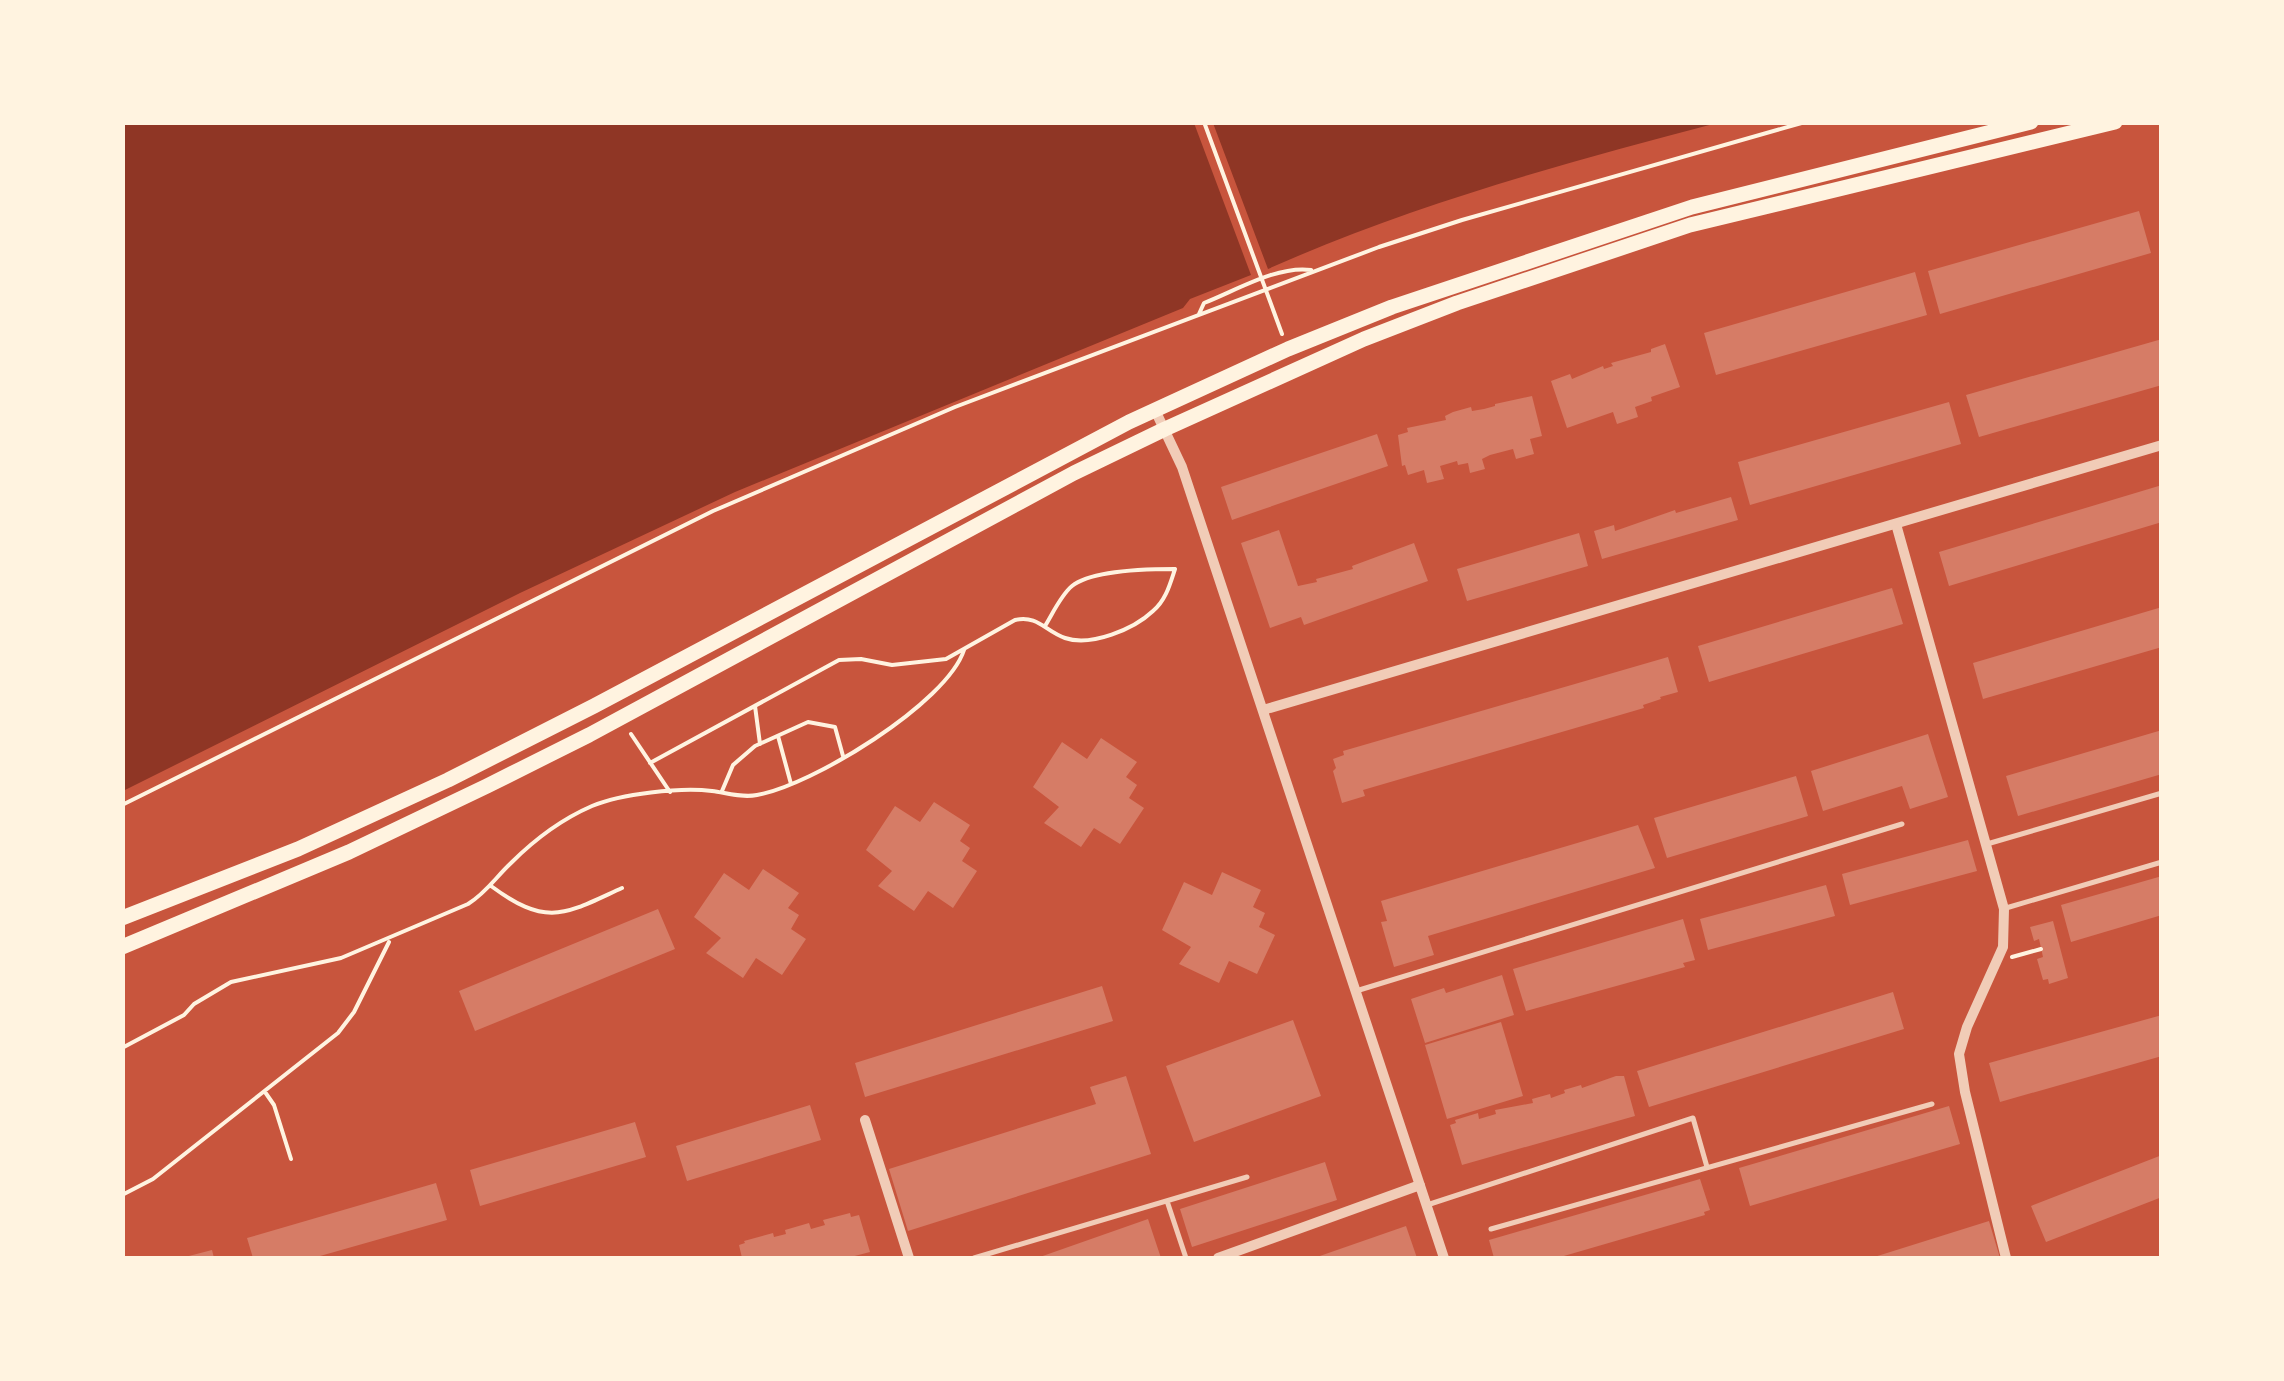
<svg xmlns="http://www.w3.org/2000/svg" width="2284" height="1381" font-family="Karla,sans-serif">
	<rect width="100%" height="100%" fill="#c8553d"/>
	<path fill="#8f3625" d="M123,122L1194,123L1251,275L1190,299L1183,308L735,492L520,593L123,791Z
		M1213,123V122L1717,123C1565,163 1411,205 1268,269Z"/>
	<path fill="#d67c66" d="M2139,211L2151,253L1940,314L1928,271Z
		M1915,272L1927,315L1716,375L1704,333Z
		M2162,339V385L1979,437L1966,395Z
		M1665,344L1680,387L1651,397L1652,401L1635,407L1638,417L1617,424L1613,412L1567,428L1551,381L1570,374L1572,379L1603,366L1604,369L1613,366L1611,363L1651,352V349Z
		M1532,396L1542,436L1530,439L1534,454L1516,459L1513,449L1490,455L1482,459L1485,469L1470,473L1468,463L1458,465L1457,461L1440,466L1444,479L1427,483L1424,470L1408,475L1405,465L1402,466L1398,435L1408,432L1407,428L1446,420L1445,416L1453,412L1471,407L1472,411L1484,409L1495,406V404Z
		M1949,402L1961,444L1750,505L1738,462Z
		M1377,434L1388,466L1232,520L1221,487Z
		M2162,485V522L1949,586L1939,552Z
		M1731,497L1738,520L1602,559L1594,531L1614,525L1615,531L1675,510L1676,513Z
		M1279,530L1298,586L1317,582L1316,579L1353,569L1352,566L1414,543L1428,581L1304,625L1301,617L1270,628L1241,543Z
		M1579,533L1588,566L1467,601L1457,569Z
		M1892,588L1903,624L1709,682L1698,646Z
		M2162,607V647L1983,699L1973,663Z
		M1668,657L1678,692L1660,697L1661,699L1643,705L1644,708L1363,790L1365,796L1342,803L1333,771L1336,768L1333,759L1344,755L1343,751Z
		M2162,730V774L2018,816L2006,776Z
		M1928,734L1948,797L1910,809L1902,786L1823,811L1811,771Z
		M1101,738L1137,762L1126,777L1137,785L1129,798L1144,808L1120,844L1094,828L1081,847L1044,823L1059,807L1033,787L1062,742L1087,759Z
		M1796,776L1808,816L1667,858L1654,818Z
		M934,802L970,825L960,841L970,848L962,861L977,871L953,908L928,891L914,911L878,886L892,871L866,850L895,806L920,822Z
		M1638,825L1655,868L1428,936L1434,955L1394,967L1381,922L1387,921L1381,901Z
		M1968,840L1977,871L1850,905L1842,874Z
		M763,869L799,893L788,908L799,915L791,929L806,939L782,975L756,958L743,978L706,953L721,938L694,917L724,873L749,890Z
		M1222,872L1261,890L1253,907L1265,913L1259,927L1275,935L1257,974L1229,961L1219,983L1179,964L1191,947L1162,930L1184,882L1212,895Z
		M2162,876V915L2071,942L2061,905Z
		M1826,885L1835,916L1708,950L1700,919Z
		M658,909L675,949L475,1031L459,991Z
		M1683,919L1695,960L1683,963L1685,967L1526,1011L1513,969Z
		M2053,921L2068,978L2049,984L2048,979L2043,980L2037,959L2043,957L2039,939L2034,941L2030,927Z
		M1502,975L1514,1015L1425,1043L1411,999L1444,988L1446,993Z
		M1102,986L1113,1021L865,1097L855,1063Z
		M1893,992L1904,1029L1649,1107L1637,1071Z
		M2162,1015V1056L2000,1102L1989,1063Z
		M1293,1020L1321,1096L1194,1142L1166,1066Z
		M1501,1022L1523,1096L1447,1119L1425,1045Z
		M1126,1076L1151,1154L908,1231L889,1169L1096,1104L1090,1087Z
		M1616,1076H1624L1635,1116L1462,1165L1450,1125L1456,1123L1455,1120L1478,1113L1479,1119L1496,1114L1495,1110L1533,1103L1532,1099L1550,1094L1551,1098L1565,1093L1564,1090L1581,1085L1582,1088Z
		M810,1105L821,1140L687,1181L676,1146Z
		M1949,1106L1960,1144L1750,1206L1739,1168Z
		M635,1122L646,1157L480,1206L470,1170Z
		M2162,1155V1197L2046,1242L2031,1206Z
		M1325,1162L1337,1200L1192,1247L1180,1209Z
		M1700,1179L1710,1210L1704,1212L1705,1215L1557,1258H1494L1489,1240Z
		M436,1183L447,1220L313,1258H253L247,1238Z
		M850,1213L851,1217L859,1215L870,1252L847,1258H742L739,1245L745,1243L744,1241L773,1233L774,1237L786,1234L785,1230L809,1223L811,1229L825,1225L823,1220Z
		M1148,1219L1161,1258H1037Z
		M1989,1221L2000,1258H1871Z
		M1406,1226L1417,1258H1314Z
		M212,1250L214,1258H185V1257Z"/>
	<g fill="none" stroke-linecap="round" stroke-linejoin="round">
		<path stroke="#fff3e0" stroke-width="4" d="M1204,122L1282,334
			M1199,314L1204,303C1235,291 1278,265 1311,270
			M755,706L760,744
			M631,734L670,792
			M778,736L791,784
			M650,763L839,660L861,659L892,665L946,659L1015,620C1038,615 1045,631 1065,638C1091,647 1134,629 1153,611C1166,600 1170,584 1175,569C1150,569 1092,570 1072,586C1061,595 1053,613 1045,626
			M722,791L733,765L755,746L808,722L835,727L843,756
			M122,805L713,511L955,407L1379,247L1462,220L1805,122
			M491,886C548,928 565,914 622,888
			M2012,957L2041,949
			M122,1048L184,1015L194,1004L231,982L341,958L468,904C486,893 496,877 511,863C534,840 562,819 592,806C621,794 680,787 712,791C727,793 742,798 757,795C811,786 947,703 964,650
			M265,1092L274,1105L291,1159
			M122,1195L153,1179L338,1033L354,1012L389,942"/>
		<path stroke="#f1ccb7" stroke-width="5" d="M1987,844L2162,793
			M2006,908L2162,862
			M1356,991L1902,824
			M1167,1201L1186,1258
			M1427,1205L1693,1118L1707,1167
			M1491,1229L1932,1104
			M974,1258L1247,1177"/>
		<path stroke="#f1ccb7" stroke-width="10" d="M1155,410L1182,467L1444,1258
			M1896,524L2004,909L2003,947L1967,1027L1959,1054L1965,1092L2006,1258
			M1263,710L2162,445
			M865,1120L909,1258
			M1218,1258L1420,1185"/>
		<path stroke="#fff3e0" stroke-width="15" d="M122,918L298,849L448,780L594,706L1129,422L1288,349L1392,307L1692,207L2031,122
			M122,947L349,852L487,786L589,735L1074,473L1165,429L1364,339L1457,303L1690,225L2115,122"/>
	</g>
	<rect width="2284" height="1381" fill="none" stroke="#fff3e0" stroke-width="250"/>
</svg>
